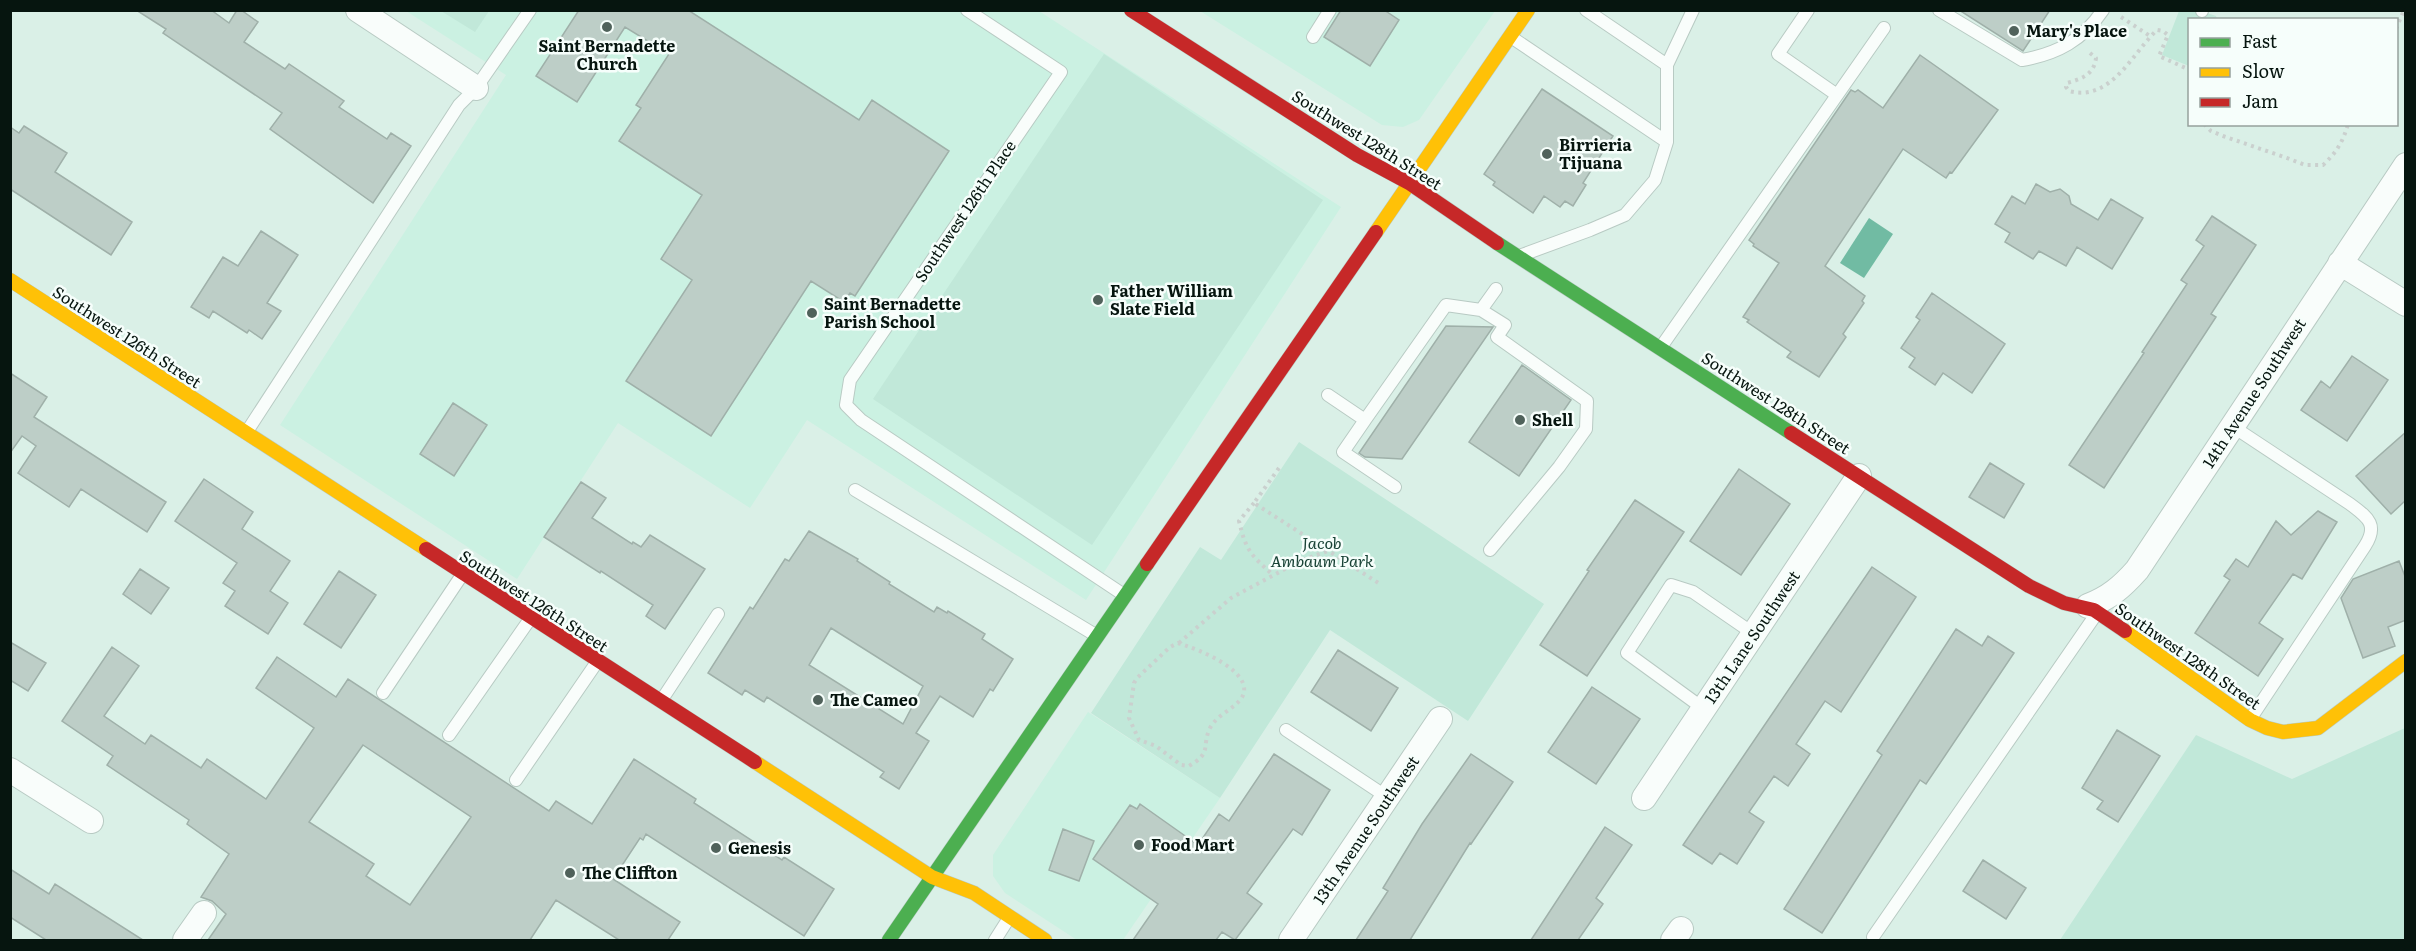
<svg xmlns="http://www.w3.org/2000/svg" width="2416" height="951" font-family="Literata,serif">
	<rect width="100%" height="100%" fill="#daf0e7"/>
	<path fill="#cbf1e2" d="M406,11H1039L1341,207L1086,600L807,420L750,508L618,423L517,579L280,425L506,75Z
		M1200,11H1495L1419,120L1403,127L1382,125Z
		M1088,712L1220,798L1123,940H1077L1005,893L993,876V855Z"/>
	<path fill="#c1e8d9" d="M441,11H489L475,32Z
		M2179,11H2201L2216,16L2217,19L2190,20L2189,66L2162,55Z
		M1104,54L1323,200L1092,545L873,399Z
		M1299,442L1544,604L1468,721L1330,630L1220,798L1091,713L1200,547L1221,560Z
		M2405,728V940H2060L2196,735L2292,779Z"/>
	<path fill="#71bba3" d="M1869,218L1893,234L1864,278L1840,263Z"/>
	<path fill="#bdcec7" stroke="#9fb0a9" stroke-width="1.5" fill-rule="evenodd" d="M136,10H211L229,23L237,10H241L258,22L244,42L285,69L289,64L344,101L339,107L387,139L391,133L411,146L373,203L270,129L282,113L163,33L166,29Z
		M579,10H688L859,120L872,100L949,151L855,296L850,293L844,302L811,281L711,436L626,381L692,280L661,259L702,195L619,141L641,108L636,105L669,54L625,27L577,102L536,76Z
		M1341,10H1384L1399,20L1370,66L1324,37Z
		M1959,10H2050L2023,51Z
		M1920,55L1998,110L1952,173L1950,172L1946,178L1903,149L1825,266L1865,296L1862,301L1864,303L1843,334L1846,337L1819,377L1787,357L1791,352L1747,322L1749,320L1743,317L1779,263L1753,246L1754,244L1749,240L1851,90L1855,92L1858,90L1883,108Z
		M1542,89L1613,136L1583,183L1586,185L1573,206L1565,201L1560,207L1544,196L1533,213L1493,185L1495,182L1484,174Z
		M24,126L67,153L55,172L132,222L111,255L10,189V127L19,133Z
		M2036,184L2050,192L2060,189L2069,196L2071,204L2098,220L2111,199L2143,218L2112,269L2077,247L2066,266L2039,251L2033,259L2005,242L2010,233L1995,224L2012,196L2025,204Z
		M2212,216L2256,245L2211,314L2216,317L2104,488L2069,465L2144,353L2142,352L2187,284L2181,280L2204,246L2196,240Z
		M261,231L298,255L267,303L281,311L262,339L249,330L247,333L213,311L209,318L191,307L223,257L238,266Z
		M1932,293L2005,344L1972,393L1943,373L1935,385L1909,367L1915,358L1901,348L1920,320L1916,317Z
		M1446,326L1493,327L1402,459L1365,457L1359,453Z
		M2352,356L2388,380L2347,441L2301,410L2321,381L2330,388Z
		M1522,365L1571,400L1519,476L1469,442Z
		M10,373L47,397L34,417L166,502L147,532L81,489L69,507L18,473L36,446L22,436L10,453Z
		M453,403L487,425L454,476L420,454Z
		M2406,432V500L2391,514L2356,476Z
		M1990,463L2024,484L2004,518L1969,497Z
		M1739,469L1790,504L1741,575L1690,541Z
		M204,479L253,512L242,529L290,561L270,591L288,603L268,634L225,606L235,591L223,583L237,563L175,521Z
		M581,482L606,498L592,518L632,544L633,542L641,547L650,535L705,569L665,629L646,616L653,605L601,571L600,573L544,537Z
		M1635,500L1684,532L1587,676L1540,645L1589,571L1587,570Z
		M2318,511L2337,522L2302,579L2293,574L2259,623L2283,639L2258,676L2195,633L2230,580L2224,576L2236,559L2248,567L2276,521L2291,535Z
		M809,531L858,559L857,561L890,582L889,584L934,612L937,607L947,613L948,611L985,634L982,639L1013,659L993,691L990,689L973,717L940,696L916,733L929,741L899,789L880,777L884,772L767,697L764,702L745,690L742,695L708,673L750,607L753,609L785,559L789,561ZM831,628L923,686L903,724L809,665Z
		M2399,561L2406,579V620L2388,627L2395,646L2363,658L2341,598L2353,579Z
		M1872,567L1916,597L1841,712L1825,701L1796,744L1810,754L1788,786L1774,776L1749,812L1764,822L1737,864L1720,853L1712,864L1683,845Z
		M140,569L169,588L151,614L123,594Z
		M339,571L376,595L341,648L304,624Z
		M1956,629L1982,646L1988,636L2014,653L1926,784L1920,780L1822,933L1784,909L1882,755L1877,751Z
		M10,642L46,663L28,691L10,680Z
		M112,647L139,666L104,716L145,744L151,735L201,768L207,759L266,799L314,728L256,688L277,657L336,697L348,679L549,811L556,801L592,824L634,759L696,799L694,803L782,860L784,857L834,889L804,936L646,834L643,840L640,838L613,879L680,922L668,940H619L556,900L530,940H208L226,914L212,901L201,897L229,854L187,824L189,820L107,765L113,756L62,721ZM363,745L471,817L410,905L366,876L374,864L309,822Z
		M1338,650L1398,688L1371,731L1311,692Z
		M1592,687L1640,719L1596,784L1548,752Z
		M2117,730L2160,756L2118,822L2097,809L2103,801L2082,788Z
		M1274,754L1330,790L1302,835L1293,829L1247,893L1262,904L1235,940L1222,932L1216,940H1133L1158,904L1093,859L1130,805L1137,809L1140,804L1198,845L1219,814L1229,821Z
		M1471,754L1513,782L1471,844L1470,843L1410,940H1356L1388,891L1383,888L1422,824Z
		M1605,827L1632,845L1596,898L1603,904L1578,940H1531Z
		M1063,829L1094,841L1079,881L1049,870Z
		M1983,860L2026,888L2006,919L1963,891Z
		M10,869L49,894L55,884L143,940H46L10,917Z"/>
	<g fill="none" stroke-linecap="round" stroke-linejoin="round">
		<g stroke="#b8cac3" stroke-width="14">
			<path id="lane" d="M967,10L1061,72L850,380L846,405L861,420L1124,595
				M1808,10L1778,54L1837,95
				M1939,10L2022,60C2057,54 2083,40 2103,10
				M2202,11V10
				M1313,37L1330,10
				M1511,37L1667,142
				M1667,65L1693,10
				M1522,255L1590,230L1625,215L1655,180L1667,142V65L1586,10
				M1481,310L1496,289
				M1661,347L1884,28
				M1328,395L1365,420L1343,452L1395,487
				M1365,420L1446,305L1481,310L1505,325L1497,337L1587,401L1586,429L1559,467L1490,550
				M2232,426L2350,504C2367,517 2379,524 2365,546L2251,718
				M246,433L459,105L476,88L530,10
				M855,490L1097,636
				M383,693L462,575
				M661,701L718,614
				M1704,709L1627,653L1671,585L1693,592L1754,634
				M1286,730L1387,797
				M449,735L530,619
				M516,780L597,662
				M1873,937L2097,613
				M995,940L1009,918"/>
		</g>
		<g stroke="#b8cac3" stroke-width="26">
			<path id="street" d="M358,10L476,88
				M2340,263L2406,304
				M2088,606C2109,598 2122,587 2137,570L2406,165
				M10,770L91,821
				M1644,798L1859,476
				M185,940L204,913
				M1291,940L1440,719
				M1673,940L1681,929"/>
		</g>
		<g stroke="#b8cac3" stroke-width="15">
			<path id="fast" d="M1497,243L1791,433
				M889,940L1147,564"/>
		</g>
		<g stroke="#b8cac3" stroke-width="15">
			<path id="slow" d="M1376,232L1528,10
				M10,280L426,549
				M2125,631L2250,720L2267,728L2283,732L2318,728L2406,661
				M755,762L932,877L974,893L1045,940"/>
		</g>
		<g stroke="#b8cac3" stroke-width="15">
			<path id="jam" d="M1131,10L1357,155L1409,183L1497,243
				M1791,433L2029,586L2064,603L2094,610L2125,631
				M426,549L755,762
				M1147,564L1376,232"/>
		</g>
		<path stroke="#cad0ce" stroke-width="4" stroke-dasharray="3 4.5" stroke-linecap="butt" d="M2121,17L2150,36
			M2396,29L2404,10
			M2090,53L2096,58C2094,75 2081,79 2067,83L2066,87L2069,91C2111,102 2131,55 2157,30L2163,31L2168,35L2159,56L2190,70
			M2204,124L2211,131L2223,136L2287,158L2305,165H2323C2336,153 2343,142 2348,124
			M1279,468L1254,503L1380,584
			M1254,503L1239,521C1246,551 1251,555 1273,575
			M1178,643C1195,648 1259,672 1241,699C1232,710 1217,715 1210,728C1201,747 1213,752 1189,766L1181,765L1156,746L1139,740L1129,718L1134,683L1137,678L1170,647Z
			M1179,643L1231,598L1300,561L1328,551"/>
		<use href="#lane" stroke="#f9fdfb" stroke-width="12"/>
		<use href="#street" stroke="#f9fdfb" stroke-width="24"/>
		<use href="#fast" stroke="#4caf50" stroke-width="14"/>
		<use href="#slow" stroke="#ffc107" stroke-width="14"/>
		<use href="#jam" stroke="#c62828" stroke-width="14"/>
	</g>
	<g fill="#50625b" stroke="#f6fefb" stroke-width="2">
		<circle cx="607" cy="27" r="6"/>
		<circle cx="2014" cy="31" r="6"/>
		<circle cx="1547" cy="154" r="6"/>
		<circle cx="1098" cy="300" r="6"/>
		<circle cx="812" cy="313" r="6"/>
		<circle cx="1520" cy="420" r="6"/>
		<circle cx="818" cy="700" r="6"/>
		<circle cx="1139" cy="845" r="6"/>
		<circle cx="716" cy="848" r="6"/>
		<circle cx="570" cy="873" r="6"/>
	</g>
	<g text-anchor="middle" stroke-width="5" stroke-linejoin="round" paint-order="stroke">
		<g font-size="16" font-weight="bold" fill="#06150f" stroke="#f6fefb" text-anchor="start">
			<text x="2026" y="37">Mary's Place</text>
			<text x="607" y="52" text-anchor="middle">Saint Bernadette<tspan x="607" dy="18">Church</tspan></text>
			<text x="1559" y="151">Birrieria<tspan x="1559" dy="18">Tijuana</tspan></text>
			<text x="1110" y="297">Father William<tspan x="1110" dy="18">Slate Field</tspan></text>
			<text x="824" y="310">Saint Bernadette<tspan x="824" dy="18">Parish School</tspan></text>
			<text x="1532" y="426">Shell</text>
			<text x="830" y="706">The Cameo</text>
			<text x="1151" y="851">Food Mart</text>
			<text x="728" y="854">Genesis</text>
			<text x="582" y="879">The Cliffton</text>
		</g>
		<g font-size="16" fill="#06150f" stroke="#f6fefb">
			<text transform="translate(1367 140) rotate(32)" y="6">Southwest 128th Street</text>
			<text transform="translate(965 211) rotate(-56)" y="6">Southwest 126th Place</text>
			<text transform="translate(127 337) rotate(33)" y="6">Southwest 126th Street</text>
			<text transform="translate(2254 393) rotate(-57)" y="6">14th Avenue Southwest</text>
			<text transform="translate(1776 403) rotate(33)" y="6">Southwest 128th Street</text>
			<text transform="translate(534 601) rotate(33)" y="6">Southwest 126th Street</text>
			<text transform="translate(1752 637) rotate(-56)" y="6">13th Lane Southwest</text>
			<text transform="translate(2188 656) rotate(35)" y="6">Southwest 128th Street</text>
			<text transform="translate(1366 830) rotate(-56)" y="6">13th Avenue Southwest</text>
		</g>
		<g font-size="16" font-style="italic" fill="#184235" stroke="#f6fefb">
			<text x="1322" y="549">Jacob<tspan x="1322" dy="18">Ambaum Park</tspan></text>
		</g>
	</g>
	<rect width="2416" height="951" fill="none" stroke="#06150f" stroke-width="24"/>
	<rect x="2188" y="18" width="210" height="108" fill="#f6fefb" stroke="#96a19d" stroke-width="1.5"/>
	<rect x="2200" y="38" width="30" height="9" fill="#4caf50" stroke="#96a19d" stroke-width="1.5"/>
	<text x="2242" y="48" font-size="18" fill="#06150f">Fast</text>
	<rect x="2200" y="68" width="30" height="9" fill="#ffc107" stroke="#96a19d" stroke-width="1.5"/>
	<text x="2242" y="78" font-size="18" fill="#06150f">Slow</text>
	<rect x="2200" y="98" width="30" height="9" fill="#c62828" stroke="#96a19d" stroke-width="1.5"/>
	<text x="2242" y="108" font-size="18" fill="#06150f">Jam</text>
</svg>
